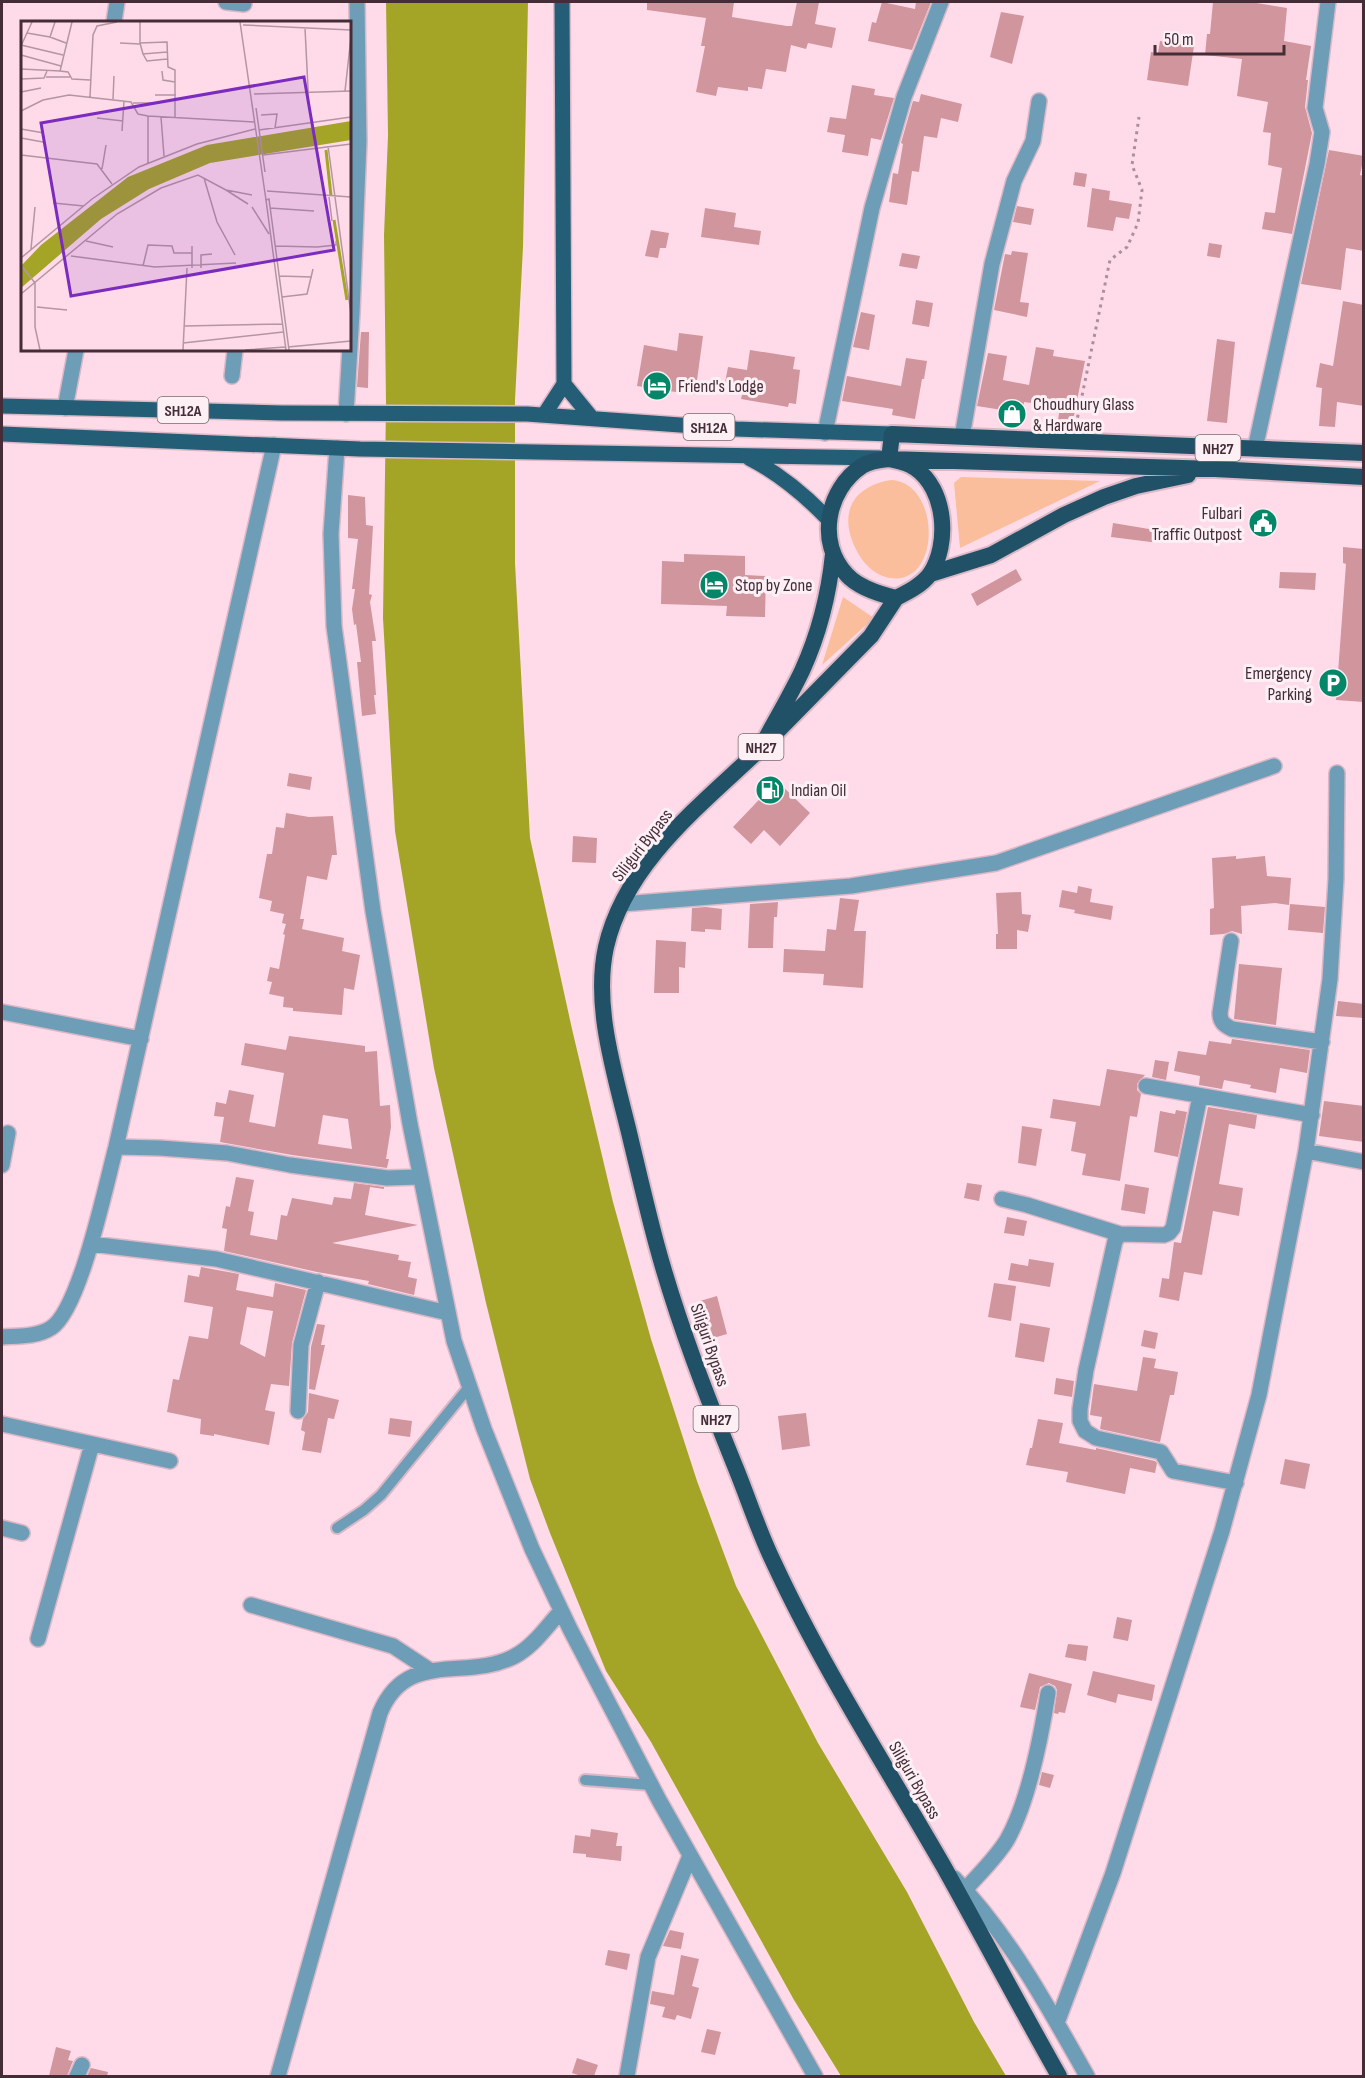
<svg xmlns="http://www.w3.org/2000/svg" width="1365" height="2078" font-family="'Sofia Sans Condensed',sans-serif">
	<rect width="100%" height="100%" fill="#ffdbea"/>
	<path fill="#fabe9d" d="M961,477L1100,481L960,548L954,483Z
		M891,480C941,482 942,586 890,578C878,576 868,568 861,558C838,522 845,488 891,480Z
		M843,597L874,618L822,665Z"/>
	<path fill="#a4a527" d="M386,2H528L523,247L515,400V563L530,838L572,1029L613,1202L651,1339L697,1481L736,1586L818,1743L907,1892L974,2022L1006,2076H841L794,2000L651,1742L606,1671L550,1533L530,1479L486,1303L434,1068L395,831L383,618L386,404L384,235L388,135Z"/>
	<path fill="#d1959d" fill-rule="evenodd" d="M647,2H734L732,17L787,26H792L797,2H819L815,24L836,28L832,48L808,43L806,49L791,45L786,72L766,69L762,89L748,87V91L718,87L716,96L696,92L705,46H701L706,18L647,10Z
		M882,2L915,9L916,2H931L912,50L868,41L872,22L876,23Z
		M1213,2H1250L1287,8L1284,41L1311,46L1306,80H1308L1305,107L1312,133L1292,234L1262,229L1265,212L1275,213L1282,168L1268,165L1271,133L1263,132L1268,102L1237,96L1242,59L1205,55L1207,34H1210Z
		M1001,12L1024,16L1012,64L990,57Z
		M1160,41L1194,46L1188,86L1147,80L1151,52L1158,53Z
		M852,85L875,89L874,95L894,98L881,140L871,138L868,156L842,152L845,135L827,132L830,117L846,119Z
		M921,94L962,104L958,122L941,118L937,138L924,136L919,172L912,171L907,205L889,202L893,173L898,174L903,144L901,143L913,101L919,102Z
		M1329,150L1364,156L1360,175L1364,176V251L1346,248L1341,290L1301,284Z
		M1075,172L1087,174L1085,187L1073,185Z
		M1092,188L1110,191L1109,200L1132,204L1129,219L1116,217L1113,231L1087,227Z
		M1017,206L1034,209L1031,225L1013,222Z
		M705,208L736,213L734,227L761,231L759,245L701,237Z
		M651,230L669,233L666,248H660L658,258L645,256Z
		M1209,243L1222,245L1220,258L1207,256Z
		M1012,251L1028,253L1020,302L1029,303L1027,317L994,310L1005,254L1011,255Z
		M902,253L920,256L917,269L899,266Z
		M916,300L933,303L929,327L912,324Z
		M1343,301L1364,305V406L1337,402L1335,427L1319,426L1322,388L1316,387L1320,363L1333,366Z
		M861,312L875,315L869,350L853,347Z
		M361,332H369L368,388L357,387Z
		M679,333L703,336L695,395L637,386L644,345L677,351Z
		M1217,339L1235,342L1227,423L1207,421Z
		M1036,347L1054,350L1053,356L1085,361L1071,430L1057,427L1060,407L1024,402L1021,424L1001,421L1002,410L977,406L988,353L1007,356L1003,380L1029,385Z
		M750,350L795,357L793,369L800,370L796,404L789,403L788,407L741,399L743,391L724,388L728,367L747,370Z
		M906,358L927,361L924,379H922L915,419L892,415L893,409L842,401L847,376L901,386Z
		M348,495L365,497L366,525L373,526L369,594L372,595L370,602L376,641H372L376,695H374L376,714L362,716L357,662H361L356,624L354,625L352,609L355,589H352L358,539L348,538Z
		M1113,523L1161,531L1159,543L1111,537Z
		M1343,547L1364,549V702L1336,700L1346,564L1343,563Z
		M684,554L745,556V575L766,576L765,617L726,616L727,606L661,604L662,561L684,562Z
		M1016,569L1022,580L977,606L971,594Z
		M1280,572L1316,573L1315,590L1279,588Z
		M289,773L312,777L310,790L287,786Z
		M777,781L810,813L780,846L764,830L751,844L733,827Z
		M286,813L309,817L333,816L337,855H332L327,880L307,876L300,919H304L302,929L344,938L342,951L360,955L354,990L344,988L342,1015L293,1011V1008L283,1007L284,997L269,994L272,982L267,981L270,967L279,969L285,935L283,934L286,924L282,923L284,914L270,911L272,901L259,898L267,854H272L276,827L284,828Z
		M573,836L597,838L596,863L572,862Z
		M1236,856V859L1265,856L1267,876L1291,878L1289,905L1275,903L1241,906L1242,934L1232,931L1224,934L1210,935V909L1214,908L1212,858Z
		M1078,886L1092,889L1090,902L1113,906L1111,920L1074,913L1075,910L1059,907L1062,890L1077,893Z
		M1021,892L1022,914L1031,915L1028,932L1017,930V949H996V934H998L996,893Z
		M840,898L859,900L854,931H866L863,988L823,985L824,974L783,972L784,949L825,951L827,929L836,930Z
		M778,902L777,917H774L773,948H748L750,904Z
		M1290,904L1325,907L1323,933L1288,930Z
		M706,907L722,909L721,930L705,929V932L691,931L692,908Z
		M656,940L686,942L685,968L679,967V993H654Z
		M1239,964L1282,968L1276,1025L1234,1019Z
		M1338,1001L1364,1004V1018L1336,1016Z
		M289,1036L365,1046V1052L377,1051L380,1106L390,1105L391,1127L386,1159H389L387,1168L292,1155L220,1142L224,1117L214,1116L216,1102L226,1104L229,1090L254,1095L249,1122L275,1127L284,1073L241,1065L245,1043L286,1050ZM323,1115L348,1119L352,1149L318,1144Z
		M1232,1039L1310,1050L1307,1073L1280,1068L1276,1093L1250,1088L1251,1085L1224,1080L1222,1089L1199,1085L1200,1076L1174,1071L1178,1051L1206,1055L1209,1041L1231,1044Z
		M1155,1060L1169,1062L1166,1080L1152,1077Z
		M1107,1069L1145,1075L1137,1084V1090L1141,1094L1137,1117L1130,1116L1120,1181L1082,1175L1086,1154L1071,1151L1076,1122L1050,1118L1053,1099L1100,1106Z
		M1324,1101L1364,1106V1142L1319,1136Z
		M1208,1107L1257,1115L1255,1129L1229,1124L1219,1184L1243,1188L1239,1216L1213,1211L1202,1275L1184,1272L1179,1301L1159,1297L1162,1278L1169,1279L1174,1242L1181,1243Z
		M1176,1110L1187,1112L1178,1157L1154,1152L1160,1111L1175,1114Z
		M1022,1126L1042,1129L1036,1166L1018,1163Z
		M236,1177L254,1180L248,1211L254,1212L250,1235L277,1240L281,1215L287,1216L292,1198L332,1205L334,1197L351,1199L354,1183L384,1187V1189L370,1187L365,1215L418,1225L332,1243L399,1255L398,1260L411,1262L408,1277L417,1279L414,1295L368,1284L369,1281L317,1272L224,1251L227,1229L222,1228L226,1206L230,1207Z
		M967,1183L982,1185L979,1201L964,1198Z
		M1125,1184L1149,1188L1145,1214L1121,1210Z
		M1007,1217L1027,1221L1024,1236L1004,1233Z
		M1029,1259L1054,1263L1050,1287L1008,1280L1011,1263L1028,1266Z
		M201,1267L239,1274L236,1290L273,1297L275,1283L306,1290L292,1343L289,1386L271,1384L265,1410L275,1412L269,1445L214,1434V1436L200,1434L201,1419L167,1412L173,1379L179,1380L189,1336L208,1339L213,1307L184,1302L188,1275L199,1277ZM247,1307L273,1311L265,1357L240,1344Z
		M994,1283L1016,1286L1011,1321L988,1317Z
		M717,1296L727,1334L710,1339L700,1301Z
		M1020,1323L1050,1328L1044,1362L1015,1357Z
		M317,1324L325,1325L321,1345H325L315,1390L309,1389L311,1347Z
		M1144,1330L1158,1333L1155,1349L1141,1346Z
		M1143,1357L1156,1359L1154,1368L1178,1372L1174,1395H1170L1160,1442L1100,1429L1102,1417L1090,1415L1094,1384L1137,1391Z
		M1056,1378L1074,1381L1072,1397L1054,1394Z
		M309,1393L339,1400L334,1419L328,1418L321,1453L302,1450L305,1432L301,1430L303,1419L308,1412Z
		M806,1413L810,1446L782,1450L778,1416Z
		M390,1418L412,1421L410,1437L388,1434Z
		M1038,1419L1063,1423L1059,1443L1096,1450V1448L1155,1461L1157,1463L1155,1473L1130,1468L1125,1494L1066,1482L1068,1472L1026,1465L1030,1448H1032Z
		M1285,1459L1310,1464L1305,1489L1280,1484Z
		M1117,1617L1132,1620L1128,1641L1113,1638Z
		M1068,1644L1088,1646L1086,1661L1065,1657Z
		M1093,1671L1155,1685L1152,1701L1118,1694L1116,1703L1087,1695Z
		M1029,1673L1072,1684L1065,1713L1059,1712L1058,1714L1054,1713L1057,1690L1055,1686L1049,1683L1040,1687L1035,1710L1020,1707Z
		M1042,1772L1054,1775L1050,1788L1039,1785Z
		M591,1829L618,1833L616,1846H622L621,1861L586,1857V1854L573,1853L575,1835L590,1837Z
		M670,1930L684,1933L681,1949L663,1946Z
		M608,1950L630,1954L627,1970L605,1965Z
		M681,1955L699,1959L692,1986L699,1988L691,2019L677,2015L675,2020L662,2017L665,2007L650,2004L652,1991L674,1995Z
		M707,2029L721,2032L715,2055L701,2052Z
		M56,2047L71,2051L68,2060L73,2061L67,2076H49Z
		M577,2058L598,2065L594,2076H581L572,2073Z
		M91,2068L108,2072L107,2076H87Z"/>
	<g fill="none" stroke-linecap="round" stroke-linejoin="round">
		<g stroke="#dab8c6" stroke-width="14">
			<path id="service" d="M337,1528L364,1510L381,1495L469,1387
				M585,1780L651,1785"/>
		</g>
		<g stroke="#dab8c6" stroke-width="18">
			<path id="minor" d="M226,2L244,4
				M114,22L117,2
				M232,376L235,350
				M65,408L76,350
				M346,414L352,313L359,142L357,2
				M825,433L872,208L904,97L941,2
				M962,437L992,264L1014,181L1033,141L1039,101
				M337,448L331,534L334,626L373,911L410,1124L454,1341L484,1429L532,1549L570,1629L659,1800L815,2076
				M1255,449L1317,164L1322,132L1315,108L1328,2
				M622,904L851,886L996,863L1274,766
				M1231,941L1220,1013C1220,1022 1224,1025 1232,1029L1322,1042
				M2,1012L141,1039
				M1146,1086L1312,1115
				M1200,1096L1173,1228L1169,1233L1164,1235L1120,1234L1115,1241L1086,1370L1080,1409V1421L1085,1431L1096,1438L1161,1452L1173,1471L1236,1483
				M116,1147L160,1148L227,1153L290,1165L387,1178L420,1177
				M1306,1151L1364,1162
				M2,1165L8,1133
				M1002,1199L1027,1205L1120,1234
				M91,1244L216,1259L448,1313
				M2,1337C18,1336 37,1337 51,1328C80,1310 106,1184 116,1147L274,445
				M298,1411L301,1345L318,1282
				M2,1424L170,1461
				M2,1528L22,1533
				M251,1605L393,1646L431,1671
				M38,1639L92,1444
				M954,1878C1010,1936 1048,2007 1087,2076
				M965,1890C979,1874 996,1858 1007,1840C1029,1801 1041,1737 1048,1693
				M1057,2023L1113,1873L1222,1531L1259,1395L1306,1151L1330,979L1336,879L1337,773
				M77,2076L82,2065
				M278,2076L380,1713C407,1648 466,1682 515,1656C534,1646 547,1626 561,1611
				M627,2076L648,1957L690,1856"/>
		</g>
		<g stroke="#dab8c6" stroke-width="18">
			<path id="primary" d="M564,384L591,417
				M2,406L282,413L527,414L736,429L892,434
				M544,415L564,384L562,2
				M2,434L360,449L880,458
				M749,458C780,474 805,495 829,520"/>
		</g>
		<g stroke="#dab8c6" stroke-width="20">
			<path id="trunk" d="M1364,453L892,434L889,459L1215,469L1364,477
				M889,459C898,461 907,462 915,468C946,489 950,544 930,574C922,585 908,592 896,598C879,594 859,588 847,575C816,543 827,489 862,466C870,461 880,460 889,459Z
				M833,554C829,593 818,636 802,671C789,698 774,723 760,749L871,636L896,598
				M930,574L991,555L1064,515L1104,497L1136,486L1188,475
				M760,749C701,805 625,863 606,947C592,1010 618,1083 632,1145C640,1178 648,1213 657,1246C678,1323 707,1397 737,1471C749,1501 759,1532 773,1561C822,1667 886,1766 944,1867C983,1937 1020,2007 1059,2076"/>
		</g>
		<path stroke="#ad8f9c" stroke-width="3" stroke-dasharray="3 4.5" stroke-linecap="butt" d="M1076,425L1110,260L1127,247L1138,223L1142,190L1132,165L1139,117"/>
		<use href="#service" stroke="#6e9eb7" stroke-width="10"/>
		<use href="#minor" stroke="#6e9eb7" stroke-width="15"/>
		<use href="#primary" stroke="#245d76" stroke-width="15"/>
		<use href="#trunk" stroke="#205167" stroke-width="16"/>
	</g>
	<defs>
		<g id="hotel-disc" transform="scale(1.5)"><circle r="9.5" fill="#048669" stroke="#fcf0f5"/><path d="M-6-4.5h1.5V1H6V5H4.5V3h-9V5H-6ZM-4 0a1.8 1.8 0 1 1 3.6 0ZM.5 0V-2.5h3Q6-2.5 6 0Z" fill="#fff"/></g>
		<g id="shop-disc" transform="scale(1.5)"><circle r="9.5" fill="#048669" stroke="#fcf0f5"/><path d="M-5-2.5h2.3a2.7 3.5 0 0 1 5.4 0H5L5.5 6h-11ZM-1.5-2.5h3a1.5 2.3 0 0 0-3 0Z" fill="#fff"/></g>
		<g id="civic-disc" transform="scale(1.5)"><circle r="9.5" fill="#048669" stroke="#fcf0f5"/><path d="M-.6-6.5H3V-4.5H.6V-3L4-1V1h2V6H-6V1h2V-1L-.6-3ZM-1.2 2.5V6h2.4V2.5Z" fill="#fff"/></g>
		<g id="parking-disc" transform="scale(1.5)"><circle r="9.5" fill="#048669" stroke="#fcf0f5"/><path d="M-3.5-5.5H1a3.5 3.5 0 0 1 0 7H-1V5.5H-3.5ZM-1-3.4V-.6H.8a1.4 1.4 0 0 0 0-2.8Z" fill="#fff"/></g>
		<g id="fuel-disc" transform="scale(1.5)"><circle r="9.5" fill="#048669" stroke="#fcf0f5"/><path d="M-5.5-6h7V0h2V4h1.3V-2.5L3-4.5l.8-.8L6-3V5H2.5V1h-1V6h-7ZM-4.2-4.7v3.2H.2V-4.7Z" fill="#fff"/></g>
	</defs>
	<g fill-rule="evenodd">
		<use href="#hotel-disc" x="657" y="386"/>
		<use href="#shop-disc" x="1012" y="414"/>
		<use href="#civic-disc" x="1263" y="523"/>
		<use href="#hotel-disc" x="714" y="585"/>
		<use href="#parking-disc" x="1333" y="683"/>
		<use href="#fuel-disc" x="770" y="790"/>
	</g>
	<g text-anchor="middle" stroke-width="6" stroke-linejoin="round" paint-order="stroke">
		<g fill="#fcf0f5" stroke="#7b6870" stroke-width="1.5">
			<rect x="157.5" y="397" width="51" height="26" rx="4.5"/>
			<rect x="683.5" y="414" width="51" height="26" rx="4.5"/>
			<rect x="1195.5" y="435" width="45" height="26" rx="4.5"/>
			<rect x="738.5" y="734" width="45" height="26" rx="4.5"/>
			<rect x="693.5" y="1406" width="45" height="26" rx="4.5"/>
		</g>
		<g font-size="16" font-weight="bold" fill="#442d37">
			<text x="183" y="416">SH12A</text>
			<text x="709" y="433">SH12A</text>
			<text x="1218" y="454">NH27</text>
			<text x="761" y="753">NH27</text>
			<text x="716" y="1425">NH27</text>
		</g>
		<g font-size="18" fill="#442d37" stroke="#fcf0f5" text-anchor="start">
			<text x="678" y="392">Friend's Lodge</text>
			<text x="1033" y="410">Choudhury Glass<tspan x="1033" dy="21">&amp; Hardware</tspan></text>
			<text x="1242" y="519" text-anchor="end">Fulbari<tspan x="1242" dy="21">Traffic Outpost</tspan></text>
			<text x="735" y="591">Stop by Zone</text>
			<text x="1312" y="679" text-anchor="end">Emergency<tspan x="1312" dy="21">Parking</tspan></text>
			<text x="791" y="796">Indian Oil</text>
		</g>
		<g font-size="18" fill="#442d37" stroke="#fcf0f5">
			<text transform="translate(642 845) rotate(-52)" y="6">Siliguri Bypass</text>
			<text transform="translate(710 1345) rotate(71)" y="6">Siliguri Bypass</text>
			<text transform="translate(915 1780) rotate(60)" y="6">Siliguri Bypass</text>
		</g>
	</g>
	<g transform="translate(21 21)">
		<rect width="330" height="330" fill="#ffdbea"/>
		<path d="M330,100V119L189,142L128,168L80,198L0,267V245L20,224L107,156L186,124Z" fill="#a4a527"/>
		<path fill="none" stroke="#a4a527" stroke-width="3" d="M305,129L310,175M313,199L326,279"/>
		<path fill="none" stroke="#b495a2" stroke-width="1.5" d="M34,1L29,16L45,22M51,1L39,50L47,51L51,58L69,59M119,1V22L146,21L147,46L154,49V97M219,1L245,179M222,4L330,9M284,7L288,87M6,12L29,16M99,22L119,23M119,22L122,33L146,31M0,24L42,34M0,25L11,1M122,33L126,40L146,38M0,34L40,45M0,48L39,50M141,50L142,59L154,61M25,56H49M0,58L23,57L26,50M324,70L330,16M0,71L20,67M233,73L330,70M134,74H155M69,76L72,14L76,5L96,1M92,78L93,55M112,82H139M235,87L244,151M0,90L22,79L48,74L110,81L117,93L127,95L233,101M240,94L256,93L254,107M140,96L143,135M76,97L102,100M0,108L23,112M238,109L330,96M101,110L103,80M0,117L22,121M307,125L330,293M0,134L76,143L91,163M242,134L330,123M127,142V95M81,148L85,124M183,157L196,201L214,234M246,170L330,176M308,176L311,200M32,182L63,185M227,183L205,169L231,174M231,186L248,213M249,187L293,190M65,220L92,226M171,225V247M254,225L296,226L315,224V220M10,228L14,186M50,235L134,246L215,242M0,237L71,178L118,146L176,123L234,108M0,244L14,262V306L19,329M122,245L127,224L151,225L153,232H171M180,247V234L191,233M258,255L291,256M0,273L96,193L140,167L177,154L205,169M261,276L286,273L292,248M16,286L46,289M164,305L261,303M162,322L262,311M267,326L330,320M162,329L166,247M224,329L264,326M265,329L245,179L248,178L268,329"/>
		<path fill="#7b2cbf" fill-opacity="0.15" stroke="#7b2cbf" stroke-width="3" d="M283,56L313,229L50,275L20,102Z"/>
		<rect width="330" height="330" fill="none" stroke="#442d37" stroke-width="3"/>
	</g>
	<rect width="1365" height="2078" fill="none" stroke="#442d37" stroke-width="6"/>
	<path d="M1155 45v9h129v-9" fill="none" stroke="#442d37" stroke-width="3"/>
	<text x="1164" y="45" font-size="18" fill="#442d37" stroke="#fcf0f5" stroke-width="4.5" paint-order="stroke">50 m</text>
</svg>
